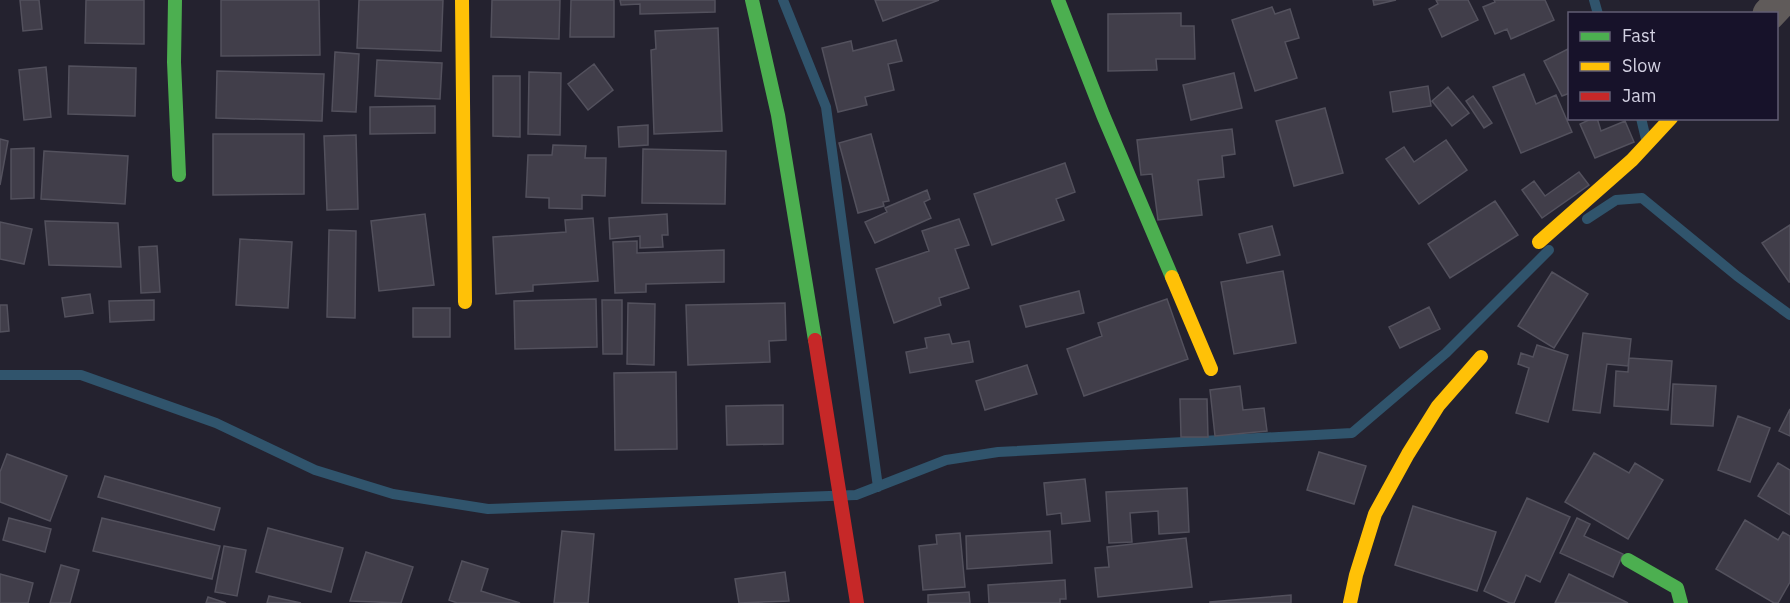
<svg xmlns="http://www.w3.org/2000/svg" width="1790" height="603" font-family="'IBM Plex Sans',sans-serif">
	<rect width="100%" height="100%" fill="#24222f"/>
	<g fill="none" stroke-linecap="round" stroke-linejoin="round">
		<path stroke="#30546c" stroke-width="10" d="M783,0L826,107L878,487
			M1594,0L1598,14
			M1641,118L1646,139
			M1587,219L1616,200L1642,198L1737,276L1790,315
			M0,375H81L216,423L315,470L393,494L488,509L856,495L946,460L998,452L1352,433L1446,353L1549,250"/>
	</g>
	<path fill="#413e4a" stroke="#53515d" stroke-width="1.5" d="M20,0H39L42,29L23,31Z
		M86,0H144V44L85,43Z
		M221,0H319L320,55L221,56Z
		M359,0H443L441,51L357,48Z
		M492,0H560L559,39L491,37Z
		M571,0H614V37H570Z
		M620,0H715V12L640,14V4L621,5Z
		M875,0H939L883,21Z
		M1373,0H1396L1374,5Z
		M1436,0H1468L1478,20L1442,37L1429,9L1438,4Z
		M1494,0H1545L1554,20L1511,39L1507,29L1495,34L1483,7L1495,2Z
		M1272,7L1275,14L1290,9L1299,38L1285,42L1297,78L1255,91L1232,20Z
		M1181,13V26H1194L1195,59H1156L1157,70L1108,71V14Z
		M718,28L722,131L654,134L651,50L656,49L655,31Z
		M896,40L902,61L888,64L894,90L865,97L867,105L838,112L822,48L851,41L853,51Z
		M1570,48V93L1562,96L1544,61Z
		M335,52L359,54L356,112L332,111Z
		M377,60L442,63L440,99L375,96Z
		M594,64L613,90L588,110L568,84Z
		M69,66L136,68L135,116L68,114Z
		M46,67L51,117L24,120L19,70Z
		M217,71L324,74L322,121L216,118Z
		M529,72L561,73L560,135L528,134Z
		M1234,73L1242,108L1191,120L1183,85Z
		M1524,74L1536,104L1556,95L1572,132L1521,153L1493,87Z
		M493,76H520V137L493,136Z
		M1428,86L1431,106L1393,112L1390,92Z
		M1448,87L1469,113L1452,126L1432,101Z
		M1473,96L1492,123L1484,128L1466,101Z
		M435,106V133L370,134V107Z
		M1325,108L1343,173L1294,186L1276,121Z
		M1593,118H1597L1601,131L1625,121L1634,142L1595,158L1580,124Z
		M648,125V145L619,147L618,127Z
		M1232,129L1235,154L1222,156L1224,177L1198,180L1202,215L1158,220L1152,174L1141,175L1137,140Z
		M213,134H304V194L213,195Z
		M871,134L889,201L883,202L884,206L858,213L839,143Z
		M356,135L358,209L327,210L324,136Z
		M0,139L8,141L0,185Z
		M1446,140L1467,170L1419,204L1386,159L1404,147L1414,162Z
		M553,145L586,146L585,158H606L605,196L582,195V209L549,208V198L526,197L528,155H552Z
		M34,148V198L11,199V149Z
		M643,149L726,151L725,204L642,203Z
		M44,151L128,156L125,204L41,199Z
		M1065,163L1075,192L1056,199L1064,220L992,245L974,194Z
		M1579,172L1589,185L1542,218L1522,190L1534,181L1545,196Z
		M927,190L930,199L924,202L931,218L875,243L865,222L887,212L885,208Z
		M1495,201L1518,235L1450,278L1428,244Z
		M425,214L434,285L379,291L371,221Z
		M667,214L668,235H662L663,247L640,248V236L610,239L609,218Z
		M593,218L598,281L533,285V291L496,294L493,237L566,232L565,220Z
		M959,219L969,245L955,249L969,288L939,298L941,305L894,323L876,269L929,251L922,231Z
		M45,221L118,223L121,267L49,265Z
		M0,222L32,229L24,264L0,259Z
		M1790,225V282H1789L1762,243Z
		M1272,226L1280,255L1247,263L1239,234Z
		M329,230L356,231L355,318L327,317Z
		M240,239L292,242L288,308L236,305Z
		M637,241V253L724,250V282L646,284V292L615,293L613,242Z
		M157,246L160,292L141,293L139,247Z
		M1283,271L1296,343L1234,354L1221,282Z
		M1552,272L1588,294L1554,348L1518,326Z
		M1079,291L1084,313L1026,327L1020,306Z
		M90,294L93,313L65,317L62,298Z
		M596,299L597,347L515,349L514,301Z
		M1167,299L1188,359L1084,396L1067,349L1102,336L1098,323Z
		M154,300V320L110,322L109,301Z
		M602,300H622V354H603Z
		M628,303L655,304L654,365L627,364Z
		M785,303L786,340L769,341L770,362L688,365L686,305Z
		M0,305H7L9,331L0,332Z
		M1429,307L1440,329L1400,348L1389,327Z
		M413,308H450V337H413Z
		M1583,333L1631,339L1628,366L1607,364L1600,413L1573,410Z
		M949,334L952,344L969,341L973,362L910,373L906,352L927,348L925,338Z
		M1537,345L1568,355L1548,422L1516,413L1529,368L1518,364L1521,353L1533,357Z
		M1629,358L1672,361L1668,410L1614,406L1616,371L1628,372Z
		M1027,365L1037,394L985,410L976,381Z
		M676,372L677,449L615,450L614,373Z
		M1673,384L1716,386L1713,426L1671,424Z
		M1240,386L1243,410L1264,408L1267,431L1215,436L1210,390Z
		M1180,399H1207L1208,437H1181Z
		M783,405V444L727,445L726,406Z
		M1790,409V436L1779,431Z
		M1738,416L1770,428L1750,482L1718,470Z
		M1319,452L1366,466L1354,504L1307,490Z
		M1594,453L1629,473L1635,463L1663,480L1628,539L1565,502Z
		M7,454L67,476L50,521L0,502V472Z
		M1778,463L1790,470V515L1758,496Z
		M105,476L220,508L214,530L98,497Z
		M1085,479L1090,521L1062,524L1061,513L1047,515L1044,483Z
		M1187,488L1189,532L1159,534L1158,511L1130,513L1132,542L1109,543L1106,492Z
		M1527,498L1570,517L1540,582L1526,575L1514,603H1510L1484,591Z
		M1413,506L1496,532L1477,591L1395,565Z
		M9,518L51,529L45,552L3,540Z
		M102,518L220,546L212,579L93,551Z
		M1577,518L1590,524L1584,536L1623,554L1613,577L1560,553Z
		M1745,520L1778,540L1783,532L1790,536V582L1778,603H1774L1716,569Z
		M268,528L343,548L331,592L256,572Z
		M562,531L594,534L588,603H554Z
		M1050,531L1052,563L967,569L966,536Z
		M960,533L965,587L923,590L919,546L937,544L936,535Z
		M1186,538L1192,587L1098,597L1095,568L1109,567L1107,547Z
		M224,546L246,550L237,596L215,592Z
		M366,552L413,567L401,603L350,601Z
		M462,561L488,569L481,591L520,603H457L449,600Z
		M61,565L79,570L70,603H50Z
		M785,572L789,601L739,603L735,579Z
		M0,574L33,583L28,603H0Z
		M1569,574L1628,603H1555Z
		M1065,580L1066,599H1060V603H989L988,585Z
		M969,592L970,603H928V595Z
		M1291,595V603H1210V602Z
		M269,596L301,603H267Z
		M208,597L226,603H206Z"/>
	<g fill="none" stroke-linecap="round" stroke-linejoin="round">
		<path stroke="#605b5a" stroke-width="33" d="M1769,14L1782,0"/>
		<path stroke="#4caf50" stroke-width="14" d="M175,0L174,62L179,175
			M752,0L778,115L815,340
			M1058,0L1103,115L1172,277
			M1628,560L1677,588L1681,603"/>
		<path stroke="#ffc107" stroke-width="14" d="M462,0L465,302
			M1539,242L1632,160L1671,118
			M1172,277L1211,369
			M1350,603L1356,575L1375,514L1408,454L1438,406L1481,357"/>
		<path stroke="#c62828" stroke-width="14" d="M815,340L857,603"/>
	</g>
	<rect x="1568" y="12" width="210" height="108" fill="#17122a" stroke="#625e74" stroke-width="1.5"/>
	<rect x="1580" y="32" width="30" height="9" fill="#4caf50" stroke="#625e74" stroke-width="1.5"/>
	<text x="1622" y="42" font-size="18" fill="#d3d1e2">Fast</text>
	<rect x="1580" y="62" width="30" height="9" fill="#ffc107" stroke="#625e74" stroke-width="1.5"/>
	<text x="1622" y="72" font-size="18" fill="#d3d1e2">Slow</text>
	<rect x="1580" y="92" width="30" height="9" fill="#c62828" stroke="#625e74" stroke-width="1.5"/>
	<text x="1622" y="102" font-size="18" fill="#d3d1e2">Jam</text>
</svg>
